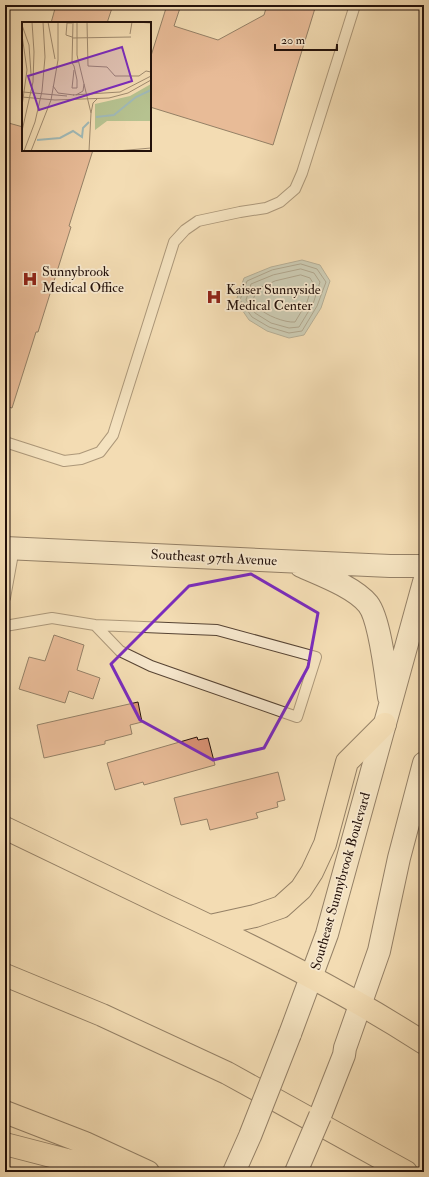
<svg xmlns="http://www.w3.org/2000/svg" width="429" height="1177" font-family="'IM FELL Double Pica',serif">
	<rect width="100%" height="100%" fill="#f3dcb3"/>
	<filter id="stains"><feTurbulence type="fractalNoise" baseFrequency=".005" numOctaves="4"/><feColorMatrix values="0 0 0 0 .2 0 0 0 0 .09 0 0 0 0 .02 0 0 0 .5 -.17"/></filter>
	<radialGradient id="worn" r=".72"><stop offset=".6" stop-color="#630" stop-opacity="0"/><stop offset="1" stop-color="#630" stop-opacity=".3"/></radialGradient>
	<path fill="#a0b9b7" stroke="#6e7672" d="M302,260L320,265L330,281L321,308L304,335L289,338L267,331L249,320L236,301L244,278L271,267Z"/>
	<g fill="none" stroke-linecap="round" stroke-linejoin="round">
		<path stroke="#626560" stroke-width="1" d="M301,264L317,269L326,282L317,306L302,331L289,333L269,327L252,317L240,300L247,281L272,270Z
			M301,269L314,273L320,282L313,304L299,327L289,328L271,323L255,313L246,300L251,284L273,275Z
			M301,275L310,278L313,283L307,302L295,322C285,323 265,315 259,308C256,305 255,302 253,300L257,289L275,281Z"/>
	</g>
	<path fill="#db9376" stroke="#23110a" d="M56,5H113L107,23H51Z
		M167,5H181L174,26L218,40L264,15L267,5H316L273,145L150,107V59Z
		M5,122L23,127V150H93L69,226L71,227L38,332H36L12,408L5,406Z
		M54,635L84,645L77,670L100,678L93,699L69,691L65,703L19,689L29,657L45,661Z
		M138,702L142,722L130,725L132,734L105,741V744L44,758L37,725Z
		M197,737L198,740L208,738L215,765L144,785L143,782L115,790L107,763Z
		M278,772L285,800L277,802L278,807L256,813L258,818L210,830L207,819L181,825L174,798Z"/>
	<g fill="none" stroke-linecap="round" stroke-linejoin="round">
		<g stroke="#574434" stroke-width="12">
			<path id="lane" d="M5,442L64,461L81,459L100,452L113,435L174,242L185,230L198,221L240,212L266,208L280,202L295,189L302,173L355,5
				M5,598L14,548
				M5,626L52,618L95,625L217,630L316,657L297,717L151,666L120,651L95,625"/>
		</g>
		<g stroke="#23110a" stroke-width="24">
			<path id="secondary" d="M5,548L390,566H424
				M301,566C321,575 354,587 368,604C380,619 386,676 389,697
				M290,1034L327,934L424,582
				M320,1116L344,1055L345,1048L379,951L399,858L424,763"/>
		</g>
		<g stroke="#23110a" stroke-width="24">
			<path id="highway" d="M5,828C59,854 113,880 167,906C255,947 342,990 424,1043
				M210,926L255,916L281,907L301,889L312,872L325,844L347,762L385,724
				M5,975L102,1015L227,1073L406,1172
				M5,1112L85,1143L148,1172
				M5,1144L113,1172"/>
		</g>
		<use href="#lane" stroke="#f7e8ce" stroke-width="10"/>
		<use href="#secondary" stroke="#f7e8ce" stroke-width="22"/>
		<use href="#highway" stroke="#f3dcb3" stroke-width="22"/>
		<g stroke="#23110a" stroke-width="24" stroke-linecap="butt">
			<path id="secondary-bridge" d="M234,1172L250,1136L290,1034
				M296,1172L320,1116"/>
		</g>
		<use href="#secondary-bridge" stroke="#f7e8ce" stroke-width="22"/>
	</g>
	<path d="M0 0H429V1177H0ZM251,574L318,613L308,667L264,748L213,760L140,720L111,664L189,586Z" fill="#f3dcb3" fill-opacity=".55" fill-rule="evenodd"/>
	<path fill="none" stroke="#7b2cbf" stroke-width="3" stroke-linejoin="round" d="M251,574L318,613L308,667L264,748L213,760L140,720L111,664L189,586Z"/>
	<defs>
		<g id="hospital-bare" transform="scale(1.2)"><path d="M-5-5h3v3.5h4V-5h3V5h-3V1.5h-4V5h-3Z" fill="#8f2418" stroke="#f7e8ce" stroke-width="2.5" paint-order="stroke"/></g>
	</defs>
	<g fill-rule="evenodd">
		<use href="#hospital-bare" x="30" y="279"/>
		<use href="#hospital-bare" x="214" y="297"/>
	</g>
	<g text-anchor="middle" stroke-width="3.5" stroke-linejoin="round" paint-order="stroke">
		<g font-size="14" fill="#23110a" stroke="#f7e8ce" text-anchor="start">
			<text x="42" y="276">Sunnybrook<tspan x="42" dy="16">Medical Office</tspan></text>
			<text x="226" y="294">Kaiser Sunnyside<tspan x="226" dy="16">Medical Center</tspan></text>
		</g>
		<g font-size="14" fill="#23110a" stroke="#f7e8ce">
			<text transform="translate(214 557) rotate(3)" y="5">Southeast 97th Avenue</text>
			<text transform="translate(340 881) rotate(-74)" y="5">Southeast Sunnybrook Boulevard</text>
		</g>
	</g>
	<g transform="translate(22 22)">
		<rect width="129" height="129" fill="#f3dcb3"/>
		<path d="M129,62V99H85L73,108V82L108,74Z" fill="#b6c290"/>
		<path fill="none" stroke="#a0b9b7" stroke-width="2" d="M74,95L92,93L114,75L129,68M15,118L38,116L51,109L60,115L61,106L67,100"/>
		<path fill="none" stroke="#a08b6f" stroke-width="1" d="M26,0L33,37M51,0L50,41L56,40M55,0V33L69,91L67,129M65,0L66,44L85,45L93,54H117L124,49L129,50M114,0L129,1M0,3L7,23L9,52M108,12L110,0M0,13L5,48L0,84M50,15L44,13L45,1H50M50,16L109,15M50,41L52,44L55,58V66H50L52,48M31,64L36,71L52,73M1,70L45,74M51,73L98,70L129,54M54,73L61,69L62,62M0,75L33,78L87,76L106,71L129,58M69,91L71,81L75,77M0,109L11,60L12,30L10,0M2,129L13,100L20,69L23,35L21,0M9,129L29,78L36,38V0M95,129L129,126"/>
		<path fill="#7b2cbf" fill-opacity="0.15" stroke="#7b2cbf" stroke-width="2" d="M100,25L110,59L17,88L6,54Z"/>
		<rect width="129" height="129" fill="none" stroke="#23110a" stroke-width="2"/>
	</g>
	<rect width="429" height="1177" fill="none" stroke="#f3dcb3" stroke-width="20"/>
	<rect x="6" y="6" width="417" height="1165" fill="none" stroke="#23110a" stroke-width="2"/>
	<rect x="10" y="10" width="409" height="1157" fill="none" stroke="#23110a"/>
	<path d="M275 44v6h62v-6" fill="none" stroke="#23110a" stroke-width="2"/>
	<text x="281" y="44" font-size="12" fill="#23110a" stroke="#f7e8ce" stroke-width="3" paint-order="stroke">20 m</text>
	<rect width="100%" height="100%" filter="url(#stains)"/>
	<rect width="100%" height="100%" fill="url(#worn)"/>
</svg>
